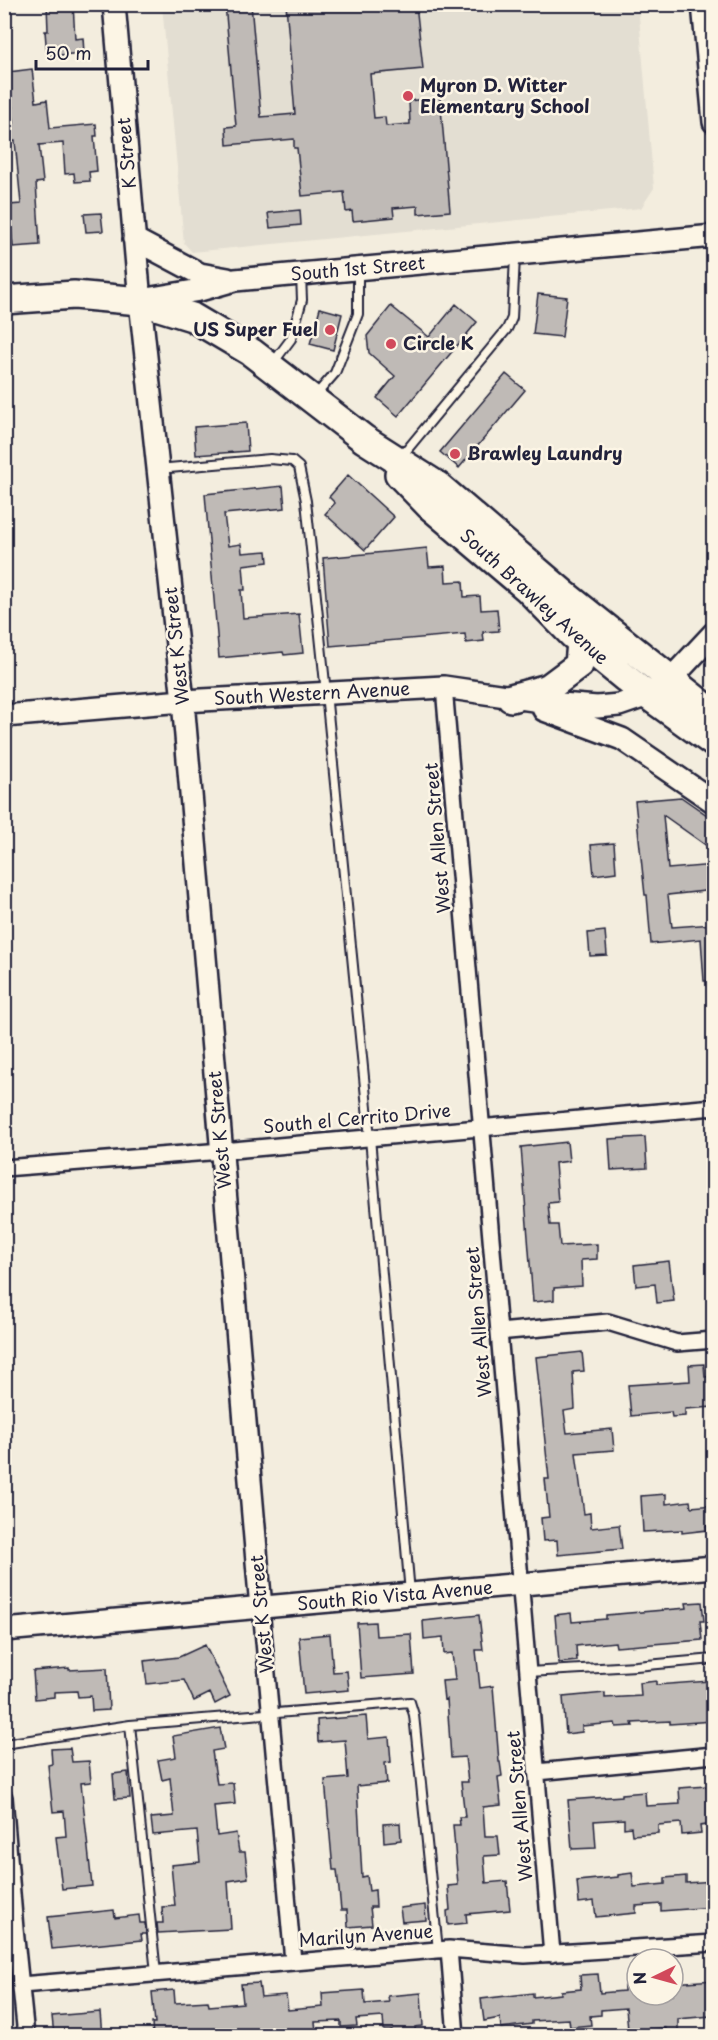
<svg xmlns="http://www.w3.org/2000/svg" width="718" height="2040" font-family="'Playpen Sans',sans-serif">
	<rect width="100%" height="100%" fill="#f3edde"/>
	<filter id="ink" filterUnits="userSpaceOnUse"><feTurbulence type="fractalNoise" baseFrequency=".0167" numOctaves="2"/><feDisplacementMap in="SourceGraphic" scale="12" xChannelSelector="R" yChannelSelector="G"/><feConvolveMatrix kernelMatrix="1 2 1 2 8 2 1 2 1" color-interpolation-filters="sRGB"/></filter>
	<g filter="url(#ink)">
		<path fill="#e3ded2" d="M162,5H638L654,188L641,208L192,252L184,243Z"/>
		<path fill="#bfbab6" stroke="#22223b" stroke-width="1.5" d="M47,4H73L75,39L83,38L84,53L47,56L45,31H48Z
			M225,4H251L261,117L295,114L286,4H363L364,8L416,4L423,69L370,74L374,118L385,117L386,126L410,124L409,101L440,97L450,211L418,214V206L393,208L394,217L353,221L352,211L346,212L344,192L302,196L297,148H294V139L227,145L226,127L236,126Z
			M32,69L36,102L47,100L50,128L96,124L97,136H94L97,171L89,172L90,181L75,182L74,173L65,174L63,143L39,145L43,182L36,183L40,245L13,247L9,205L21,204L15,141L4,142V124L14,123L9,72Z
			M300,210L301,225L270,228L268,213Z
			M101,213L103,231L86,232L84,214Z
			M538,294L567,297L562,337L533,334Z
			M456,304L477,322L398,416L377,398L395,376L369,353L367,336L391,306L429,337Z
			M320,308L342,314L333,350L310,344Z
			M506,374L525,390L459,468L440,452Z
			M246,423L248,451L196,455L194,427Z
			M348,475L394,517L365,550L325,514L335,503L329,497Z
			M283,486L285,508L224,514L228,546L241,544L242,553L267,551L268,562L243,565L245,590H241L243,618L299,614L303,653L284,655L283,652L219,658L205,494Z
			M427,548L429,567L445,566L446,582L463,581L464,597L480,596L481,610L497,609L499,631L483,632L484,641L466,643L465,634L330,646L323,558Z
			M681,797L714,820V851L663,815L668,869L714,865V890L668,895L672,927L714,924V981H704L701,939L651,944L647,895H645L635,801Z
			M614,843L616,872L594,875L591,845Z
			M605,931L607,955L590,956L588,933Z
			M645,1137L647,1168L611,1170L609,1139Z
			M567,1142L569,1161L555,1163L558,1202L548,1203L550,1225H558L560,1246L597,1244V1259L581,1260L582,1286L554,1288V1300L533,1302L521,1147Z
			M669,1261L674,1301L657,1303L655,1284L636,1286L634,1265Z
			M582,1352L584,1371L573,1372L575,1409L564,1411L567,1433L612,1429L614,1450L576,1453L584,1514L590,1513L591,1528L619,1525L622,1549L558,1555L557,1540L543,1541L541,1518L549,1517L545,1479H549L536,1357Z
			M704,1364L705,1377L714,1376V1407L685,1409V1416L672,1417L671,1412L631,1416L628,1385L690,1381L689,1365Z
			M666,1494V1504L690,1501L691,1507L714,1505V1525L706,1526L707,1530L682,1533V1530L643,1532L641,1496Z
			M702,1602L704,1621H700L702,1640L616,1647L615,1642L576,1646L577,1661L559,1663L555,1615L571,1613L572,1622L606,1619V1615L687,1608L686,1603Z
			M479,1615L483,1650H476L480,1688L493,1686L499,1762H500L502,1776L498,1777L501,1805L483,1807L485,1836H498L500,1855L484,1856L486,1883L507,1881L510,1910L466,1914L467,1923L448,1925L447,1911L450,1910L448,1886L458,1885L453,1825H460L459,1817H465L461,1782H468L465,1757L451,1758L447,1699L444,1700L442,1681L455,1680L452,1653L444,1654L443,1637L424,1639L423,1621Z
			M375,1622L376,1636L411,1634L414,1674L361,1678L357,1623Z
			M330,1634L333,1672L347,1671L349,1690L304,1694L299,1637Z
			M205,1645L230,1696L215,1704L210,1693L194,1701L184,1680L147,1684L144,1661L179,1657Z
			M69,1668V1670L107,1668L109,1710L92,1711L91,1696L78,1697L77,1691L54,1692V1697L35,1699L33,1671Z
			M656,1681V1685L710,1681L713,1721L670,1724V1721L632,1723L633,1726L616,1727L615,1723L582,1726V1732L566,1734L563,1697L605,1693V1698L641,1696L640,1683Z
			M366,1716L368,1739L389,1737L391,1762L385,1763L387,1783L357,1786L362,1877L367,1876L369,1891L375,1890L376,1907H370L372,1925L348,1927L347,1910H341L337,1870H333L325,1780L348,1778L345,1740L318,1742L317,1720Z
			M220,1728L224,1749L212,1751L217,1784L233,1783L235,1804L214,1806L217,1836L236,1833L239,1852H245L248,1878L228,1881L231,1929L158,1933L157,1923H163L162,1907L175,1906L171,1865L200,1862L197,1831L153,1835L151,1818L174,1816L170,1778L162,1780L158,1760L176,1757L173,1736Z
			M70,1748L72,1762L89,1761L91,1782L81,1783L92,1886L62,1889L56,1837L66,1836L64,1811L53,1812L48,1765L52,1764L51,1749Z
			M128,1772L130,1798L115,1799L113,1774Z
			M707,1786L708,1799H714V1824L700,1826L701,1833L682,1835L681,1823L658,1825V1833L632,1835L631,1827L624,1828V1819L594,1821L596,1848L572,1849L568,1800L622,1796V1794L645,1792L646,1806L680,1804L679,1788Z
			M400,1823L401,1840L384,1842L383,1824Z
			M632,1873L634,1887L665,1884V1878L686,1876V1883L714,1881V1907L661,1911V1904L636,1906V1913L596,1917L594,1901L579,1903L577,1881L618,1877V1875Z
			M425,1905L426,1920L402,1922L400,1908Z
			M114,1910L115,1918L139,1915L140,1923H145L146,1934H141L142,1940L52,1949L48,1917Z
			M598,1974L600,1993L624,1991V1986L637,1985V1995H673V1983L714,1980V2009H710L711,2016L678,2019V2031L666,2032L665,2028L628,2030L626,2008L601,2010V2015L590,2016L591,2025L570,2027L569,2019L532,2021V2024L501,2028L500,2018L484,2021L481,1999L533,1993V1997L561,1994V1991L581,1989L580,1975Z
			M259,1983L261,1997L286,1995L288,2010L323,2007L322,1993L364,1990L365,2004L389,2002L388,1996L421,1993L423,2026L415,2027L416,2036H392V2030H384L383,2017L356,2019L357,2026L341,2027V2021L315,2022L316,2031L296,2033V2036H153L152,2023H155L152,1992L174,1990L175,2003L208,2001L209,2006L243,2003L241,1984Z
			M100,2012L102,2036H54L52,2016Z"/>
		<g fill="none" stroke-linecap="round" stroke-linejoin="round">
			<g stroke="#22223b" stroke-width="12">
				<path id="lane" d="M273,363L291,339L302,300L301,275
					M315,396L335,373L358,314V270
					M401,457L507,329L512,318L515,257
					M158,469L270,459L292,461L299,467L306,501L326,693L370,1138L410,1593
					M528,1672L636,1666L714,1659
					M130,1725L156,1973
					M4,1744L130,1725L410,1702L414,1715L438,1950"/>
			</g>
			<g stroke="#22223b" stroke-width="20">
				<path id="street" d="M444,687L552,1954
					M4,1168L222,1151L714,1107
					M499,1332L608,1322L677,1343L714,1340
					M261,1608L293,1961
					M537,1772L714,1755
					M4,1797L15,1929L26,2036
					M449,1949L456,2036
					M21,1985L449,1949L525,1955L714,1943"/>
			</g>
			<g stroke="#22223b" stroke-width="26">
				<path id="secondary" d="M114,4L140,301L183,701L261,1608
					M703,4L714,122
					M134,239L200,274L228,279
					M140,300L200,290L235,280L714,236
					M544,710L622,739L714,802
					M4,716L183,701L444,687L561,704L597,707L619,705L648,695L670,680L714,633
					M4,1630L714,1567"/>
			</g>
			<g stroke="#22223b" stroke-width="32">
				<path id="highway" d="M4,300L74,295L140,301L192,317L251,352L364,439L438,486L564,594L714,714
					M399,474L430,506L528,589L573,635L639,689L714,743
					M511,698L548,688L579,665L581,642"/>
			</g>
			<use href="#lane" stroke="#fcf5e5" stroke-width="8"/>
			<use href="#street" stroke="#fcf5e5" stroke-width="15"/>
			<use href="#secondary" stroke="#fcf5e5" stroke-width="21"/>
			<use href="#highway" stroke="#fcf5e5" stroke-width="27"/>
		</g>
	</g>
	<g fill="#d1495b" stroke="#fcf5e5" stroke-width="2">
		<circle cx="408" cy="96" r="6"/>
		<circle cx="330" cy="330" r="6"/>
		<circle cx="391" cy="344" r="6"/>
		<circle cx="455" cy="454" r="6"/>
	</g>
	<g text-anchor="middle" stroke-width="5" stroke-linejoin="round" paint-order="stroke">
		<g font-size="18" font-weight="bold" fill="#22223b" stroke="#fcf5e5" text-anchor="start">
			<text x="420" y="92">Myron D. Witter<tspan x="420" dy="21">Elementary School</tspan></text>
			<text x="318" y="336" text-anchor="end">US Super Fuel</text>
			<text x="403" y="350">Circle K</text>
			<text x="467" y="460">Brawley Laundry</text>
		</g>
		<g font-size="18" fill="#22223b" stroke="#fcf5e5">
			<text transform="translate(127 153) rotate(-95)" y="6">K Street</text>
			<text transform="translate(358 269) rotate(-5)" y="6">South 1st Street</text>
			<text transform="translate(534 597) rotate(42)" y="6">South Brawley Avenue</text>
			<text transform="translate(177 646) rotate(-96)" y="6">West K Street</text>
			<text transform="translate(312 694) rotate(-3)" y="6">South Western Avenue</text>
			<text transform="translate(438 838) rotate(-95)" y="6">West Allen Street</text>
			<text transform="translate(357 1119) rotate(-5)" y="6">South el Cerrito Drive</text>
			<text transform="translate(220 1130) rotate(-95)" y="6">West K Street</text>
			<text transform="translate(479 1322) rotate(-95)" y="6">West Allen Street</text>
			<text transform="translate(395 1596) rotate(-5)" y="6">South Rio Vista Avenue</text>
			<text transform="translate(262 1614) rotate(-95)" y="6">West K Street</text>
			<text transform="translate(520 1806) rotate(-95)" y="6">West Allen Street</text>
			<text transform="translate(366 1936) rotate(-4)" y="6">Marilyn Avenue</text>
		</g>
	</g>
	<rect width="718" height="2040" fill="none" stroke="#fcf5e5" stroke-width="24"/>
	<rect x="12" y="12" width="694" height="2016" fill="none" stroke="#22223b" stroke-width="2" filter="url(#ink)"/>
	<g transform="translate(655 1977) rotate(265)"><circle r="28" fill="#fcf5e5" stroke="#a5a1a1" stroke-width="1.5"/>
	<path d="M0-4.5L10 22L0 15L-10 22Z" fill="#d1495b"/>
	<text y="-9" font-size="16" font-weight="bold" text-anchor="middle" fill="#22223b">N</text>
	</g>
	<path d="M36 60v9h112v-9" fill="none" stroke="#22223b" stroke-width="3"/>
	<text x="45" y="60" font-size="18" fill="#22223b" stroke="#fcf5e5" stroke-width="4.5" paint-order="stroke">50 m</text>
</svg>
